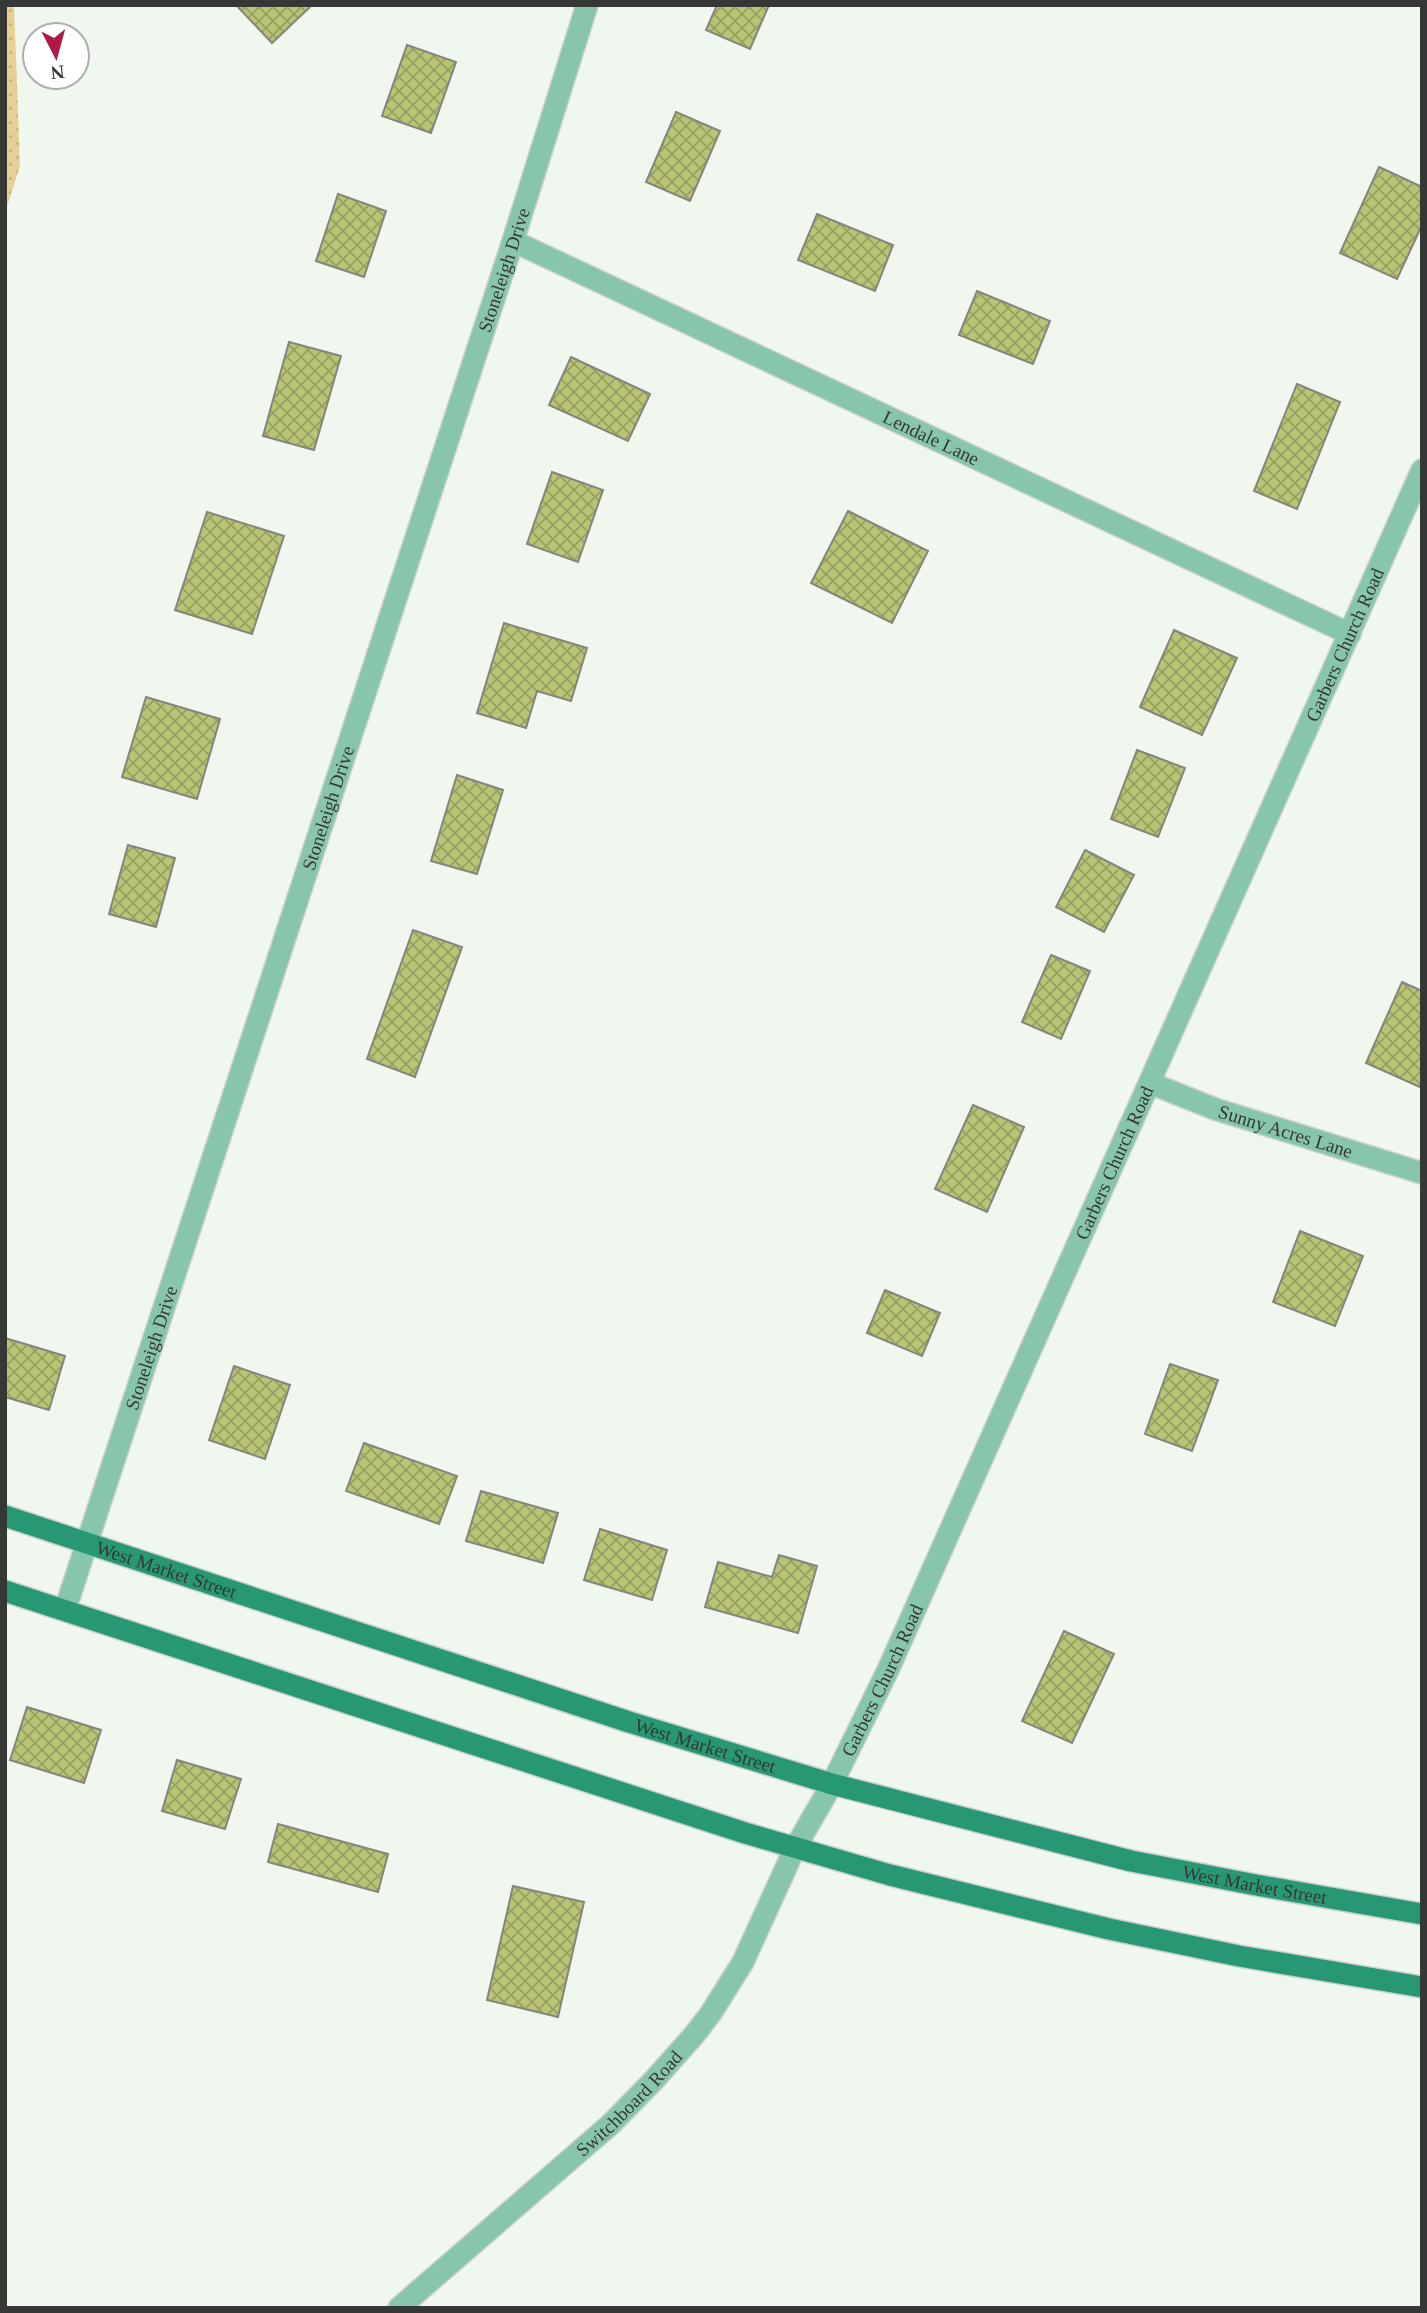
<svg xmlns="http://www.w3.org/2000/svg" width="1427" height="2313" font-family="Georgia,serif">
	<defs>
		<pattern id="grass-dots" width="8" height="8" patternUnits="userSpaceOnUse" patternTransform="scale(1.75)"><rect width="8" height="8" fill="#e6d095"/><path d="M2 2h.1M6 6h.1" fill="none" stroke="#c6b381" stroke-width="1.8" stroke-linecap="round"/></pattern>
		<pattern id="building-cross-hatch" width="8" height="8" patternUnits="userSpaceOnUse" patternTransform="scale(1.75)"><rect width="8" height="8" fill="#b9c474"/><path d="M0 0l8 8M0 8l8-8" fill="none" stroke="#97a060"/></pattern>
	</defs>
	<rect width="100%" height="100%" fill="#f0f7ef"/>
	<path fill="url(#grass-dots)" d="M5,5H14L20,166L5,213Z"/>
	<path fill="url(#building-cross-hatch)" stroke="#84867d" stroke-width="2" d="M236,5H310L311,6L272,43Z
		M717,5H769L750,49L706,30Z
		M407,45L456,62L431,133L382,116Z
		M676,112L720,131L690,201L646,182Z
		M1379,167L1422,187V225L1397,279L1340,253Z
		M338,194L386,211L364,277L316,261Z
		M817,214L893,245L875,291L798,260Z
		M977,291L1050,321L1033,364L959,335Z
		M289,342L341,356L314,450L263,436Z
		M571,357L650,394L628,441L549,405Z
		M1297,384L1340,402L1297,509L1254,491Z
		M552,472L603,490L578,562L527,544Z
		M848,511L928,551L892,623L811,583Z
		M207,512L284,536L252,634L175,610Z
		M504,623L587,648L571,701L537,691L526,728L477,713Z
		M1174,630L1237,658L1202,735L1140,707Z
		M146,697L220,719L197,799L122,777Z
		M1137,750L1185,768L1158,837L1111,819Z
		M457,775L503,790L477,874L431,861Z
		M128,845L175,858L156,927L109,914Z
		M1085,850L1134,875L1104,932L1056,907Z
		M413,930L462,947L415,1077L367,1059Z
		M1051,955L1090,971L1061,1039L1022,1022Z
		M1402,982L1422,991V1088L1366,1063Z
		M973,1105L1024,1127L987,1212L935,1189Z
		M1300,1231L1363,1256L1335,1326L1273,1302Z
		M885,1290L940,1313L922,1356L867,1333Z
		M5,1338L65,1356L49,1410L5,1397Z
		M1170,1364L1218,1380L1192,1451L1145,1434Z
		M234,1366L290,1385L265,1459L209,1440Z
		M364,1443L457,1476L439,1524L346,1491Z
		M481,1491L558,1513L543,1563L466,1541Z
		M600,1529L667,1550L652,1600L584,1580Z
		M779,1555L817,1566L798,1633L705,1607L718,1562L772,1577Z
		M1064,1631L1114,1654L1072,1743L1022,1721Z
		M27,1707L101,1730L84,1783L10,1760Z
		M177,1760L241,1779L225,1829L162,1811Z
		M278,1824L388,1854L378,1892L268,1862Z
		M513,1886L584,1902L558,2017L487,2000Z"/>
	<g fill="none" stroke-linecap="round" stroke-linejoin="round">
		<g stroke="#cbd1ca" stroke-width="24">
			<g id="minor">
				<path id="s1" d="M513,241L1350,634"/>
				<path id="s2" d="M1150,1083L1215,1109L1422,1173"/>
				<path id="s3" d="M65,1610L513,241L587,5"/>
				<path id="s4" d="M399,2308L611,2124L655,2079L695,2034L711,2013L743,1962L795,1848L832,1784L888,1670L1422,470"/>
			</g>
		</g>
		<g stroke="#cbd1ca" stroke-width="24">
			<g id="major">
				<path id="s5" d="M5,1516L629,1722L832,1784L1131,1861L1256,1885L1422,1914"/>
				<path d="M5,1591L745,1833L890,1875L1109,1929L1239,1956L1422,1987"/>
			</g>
		</g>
		<use href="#minor" stroke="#87c6ac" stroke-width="21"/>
		<use href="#major" stroke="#279774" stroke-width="21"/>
	</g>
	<g text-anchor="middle" stroke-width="7" stroke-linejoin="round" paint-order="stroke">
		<g font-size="19" fill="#353834" stroke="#fff">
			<text dy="7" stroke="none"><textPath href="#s3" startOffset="1410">Stoneleigh Drive</textPath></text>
			<text dy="7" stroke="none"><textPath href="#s1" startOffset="462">Lendale Lane</textPath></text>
			<text dy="7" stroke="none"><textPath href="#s4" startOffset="1939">Garbers Church Road</textPath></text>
			<text dy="7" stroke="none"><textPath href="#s3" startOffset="844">Stoneleigh Drive</textPath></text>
			<text dy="7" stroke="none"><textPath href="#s2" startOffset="144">Sunny Acres Lane</textPath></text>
			<text dy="7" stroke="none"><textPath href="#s4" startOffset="1372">Garbers Church Road</textPath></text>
			<text dy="7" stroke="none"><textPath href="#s3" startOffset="276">Stoneleigh Drive</textPath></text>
			<text dy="7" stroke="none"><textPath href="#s5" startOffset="170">West Market Street</textPath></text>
			<text dy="7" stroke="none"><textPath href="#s4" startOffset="805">Garbers Church Road</textPath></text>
			<text dy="7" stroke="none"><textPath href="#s5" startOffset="737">West Market Street</textPath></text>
			<text dy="7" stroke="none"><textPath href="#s5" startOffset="1304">West Market Street</textPath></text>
			<text dy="7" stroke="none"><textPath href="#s4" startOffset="308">Switchboard Road</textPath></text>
		</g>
	</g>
	<rect width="1427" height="2313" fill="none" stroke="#353834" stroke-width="14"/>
	<g transform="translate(56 56) rotate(174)"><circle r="33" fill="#ffffff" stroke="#aeafae" stroke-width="2"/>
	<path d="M0-5L12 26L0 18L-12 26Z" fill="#ad1a45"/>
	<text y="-10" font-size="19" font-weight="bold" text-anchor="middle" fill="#353834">N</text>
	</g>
</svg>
